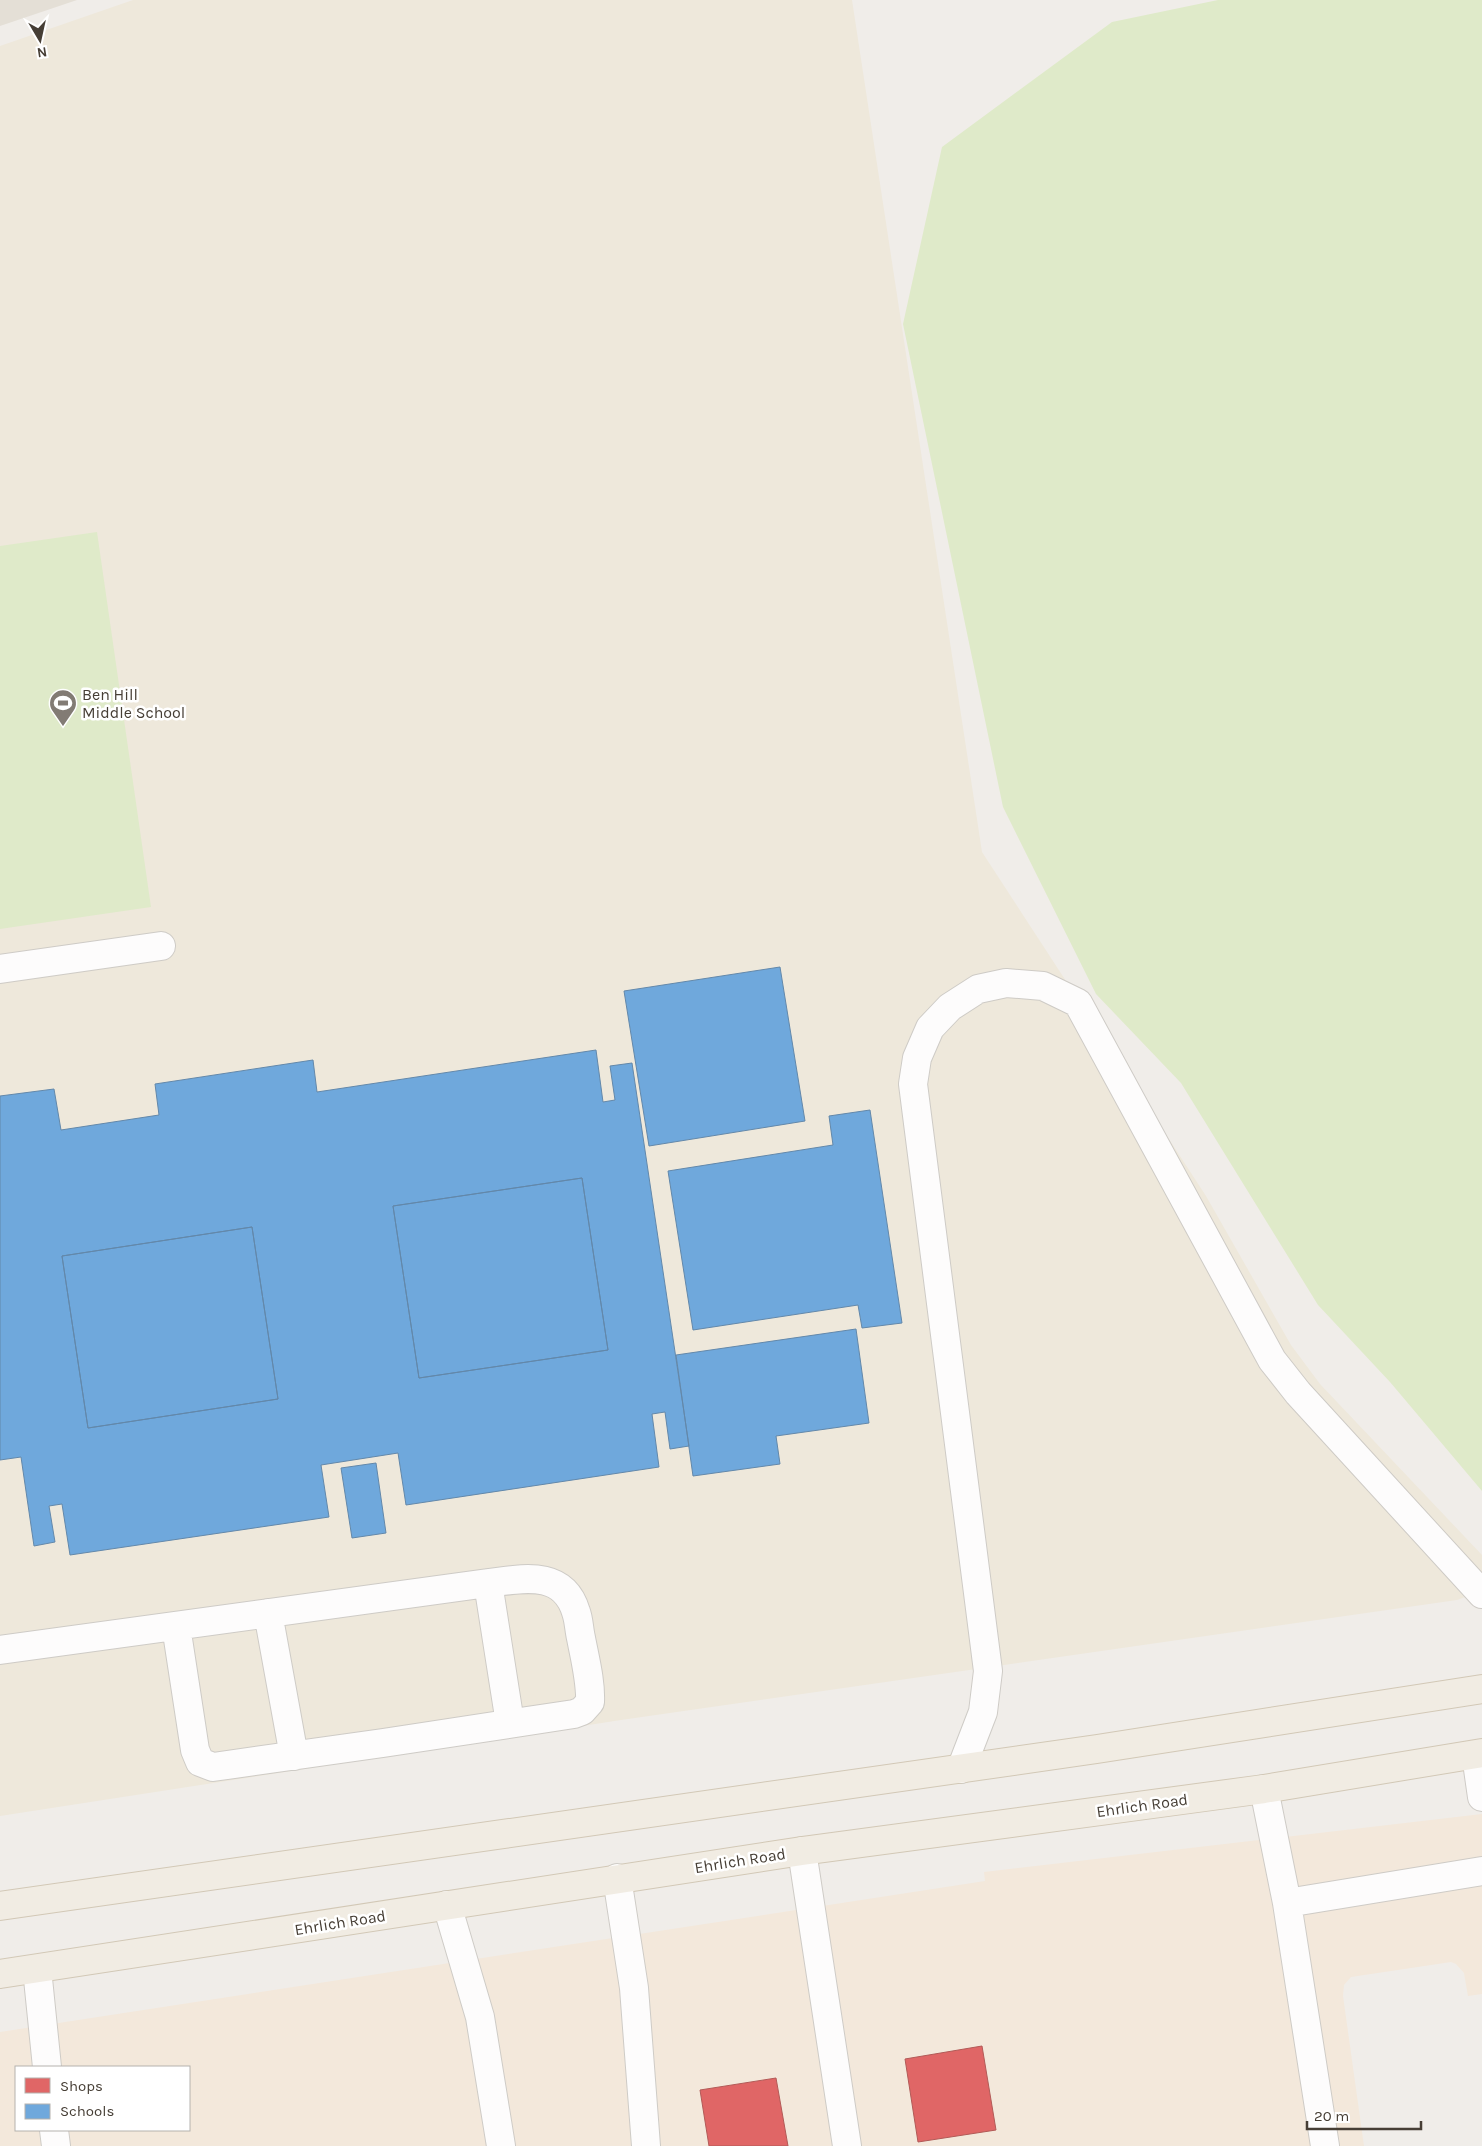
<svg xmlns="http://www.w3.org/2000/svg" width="1482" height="2146" font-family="Karla,sans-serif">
	<rect width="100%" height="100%" fill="#f0ede9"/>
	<path fill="#e4dfd6" d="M0,0H77L0,26Z"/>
	<path fill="#f3e8db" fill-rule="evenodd" d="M1482,1814V1994L1468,1996L1464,1973L1456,1964L1451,1962L1351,1977L1344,1985L1343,1996L1364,2146H0V2032L985,1881L984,1872ZM16,2067H189V2130H16Z"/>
	<path fill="#eee8db" d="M133,0H852L982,852L1206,1196L1291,1345L1320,1384L1482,1555V1591L1457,1600L621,1720L0,1816V46Z"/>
	<path fill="#dfeac9" d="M1218,0H1482V1491L1390,1382L1318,1305L1181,1083L1096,994L1003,807L903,324L942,147L1112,22Z
		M97,532L151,907L0,929V546Z"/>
	<path fill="#e06666" stroke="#b25a57" d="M982,2046L996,2130L918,2142L905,2059Z
		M776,2078L788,2146H709L700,2090Z"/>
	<path fill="#6fa8dc" stroke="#6388aa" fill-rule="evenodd" d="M780,967L805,1121L649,1146L624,991Z
		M596,1050L603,1102L615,1100L610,1066L632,1063L689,1446L670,1449L665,1412L652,1414L659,1467L406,1505L398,1453L321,1465L329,1517L70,1555L62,1504L49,1506L55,1542L34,1546L21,1457L0,1460V1096L54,1089L61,1130L159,1115L155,1084L313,1060L317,1092ZM582,1178L608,1350L419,1378L393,1206ZM252,1227L278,1399L88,1428L62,1256Z
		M870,1110L902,1323L862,1328L858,1305L693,1330L668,1171L833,1145L829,1116Z
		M582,1178L608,1350L419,1378L393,1206Z
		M252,1227L278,1399L88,1428L62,1256Z
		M856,1329L869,1423L776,1436L780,1464L693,1476L676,1355Z
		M376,1463L386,1533L352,1538L341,1468Z"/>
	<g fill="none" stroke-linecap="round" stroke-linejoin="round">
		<g stroke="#cecbc6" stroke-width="30">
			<path id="minor" d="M0,969L161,946
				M488,1583L510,1723
				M268,1613L294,1756
				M0,1650L488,1583C522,1579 563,1569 576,1612C579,1620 579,1630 581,1638C585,1659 591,1682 590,1702L582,1711L574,1714L383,1743L213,1767L200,1762L195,1750L176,1626
				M1476,1755L1482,1797
				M961,1769L983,1712L988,1671L913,1084L917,1058L930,1028L950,1007L978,989L1006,983L1043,986L1078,1003L1272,1360L1298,1393L1482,1594
				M1264,1789L1287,1903L1325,2146
				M802,1851L847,2146
				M617,1878L634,1988L646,2146
				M1287,1903L1482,1871
				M447,1905L480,2017L501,2146
				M37,1969L47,2067
				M54,2130L56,2146"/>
		</g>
		<g stroke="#d2c8b6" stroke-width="30">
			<path id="major" d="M0,1906L1097,1749L1482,1689
				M0,1974L802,1851L1264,1789L1482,1753"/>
		</g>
		<use href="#minor" stroke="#fdfcfc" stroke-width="28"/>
		<use href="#major" stroke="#f1ece3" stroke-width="28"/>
	</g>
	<defs>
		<g id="stadium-pin" transform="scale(1.4375)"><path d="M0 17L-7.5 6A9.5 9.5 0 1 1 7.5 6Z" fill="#827b74" stroke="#fff"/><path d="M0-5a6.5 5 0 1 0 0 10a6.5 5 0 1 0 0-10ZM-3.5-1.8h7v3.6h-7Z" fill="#fff"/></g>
	</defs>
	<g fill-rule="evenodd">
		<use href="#stadium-pin" x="63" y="703"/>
	</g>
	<g text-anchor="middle" stroke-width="5" stroke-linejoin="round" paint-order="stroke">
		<g font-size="16" fill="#463e35" stroke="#fff" text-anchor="start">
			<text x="82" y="700">Ben Hill<tspan x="82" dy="18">Middle School</tspan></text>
		</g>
		<g font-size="16" fill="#463e35" stroke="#fff">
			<text transform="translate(1142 1805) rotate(-8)" y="6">Ehrlich Road</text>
			<text transform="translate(740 1860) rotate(-9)" y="6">Ehrlich Road</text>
			<text transform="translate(340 1922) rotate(-9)" y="6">Ehrlich Road</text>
		</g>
	</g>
	<rect x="15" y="2066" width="175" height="65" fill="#ffffff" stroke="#b5b2ae"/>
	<rect x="25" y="2078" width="25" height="15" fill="#e06666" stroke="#b5b2ae"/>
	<text x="60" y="2091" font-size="15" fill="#463e35">Shops</text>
	<rect x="25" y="2104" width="25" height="15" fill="#6fa8dc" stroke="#b5b2ae"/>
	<text x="60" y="2116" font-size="15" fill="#463e35">Schools</text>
	<g transform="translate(40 40) rotate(171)" stroke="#ffffff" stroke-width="4" paint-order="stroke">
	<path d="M0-4L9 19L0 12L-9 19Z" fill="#463e35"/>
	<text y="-8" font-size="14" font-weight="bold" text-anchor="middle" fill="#463e35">N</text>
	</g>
	<path d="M1307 2121v8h114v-8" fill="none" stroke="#463e35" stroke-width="2.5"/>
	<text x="1314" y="2121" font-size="15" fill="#463e35" stroke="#ffffff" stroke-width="4" paint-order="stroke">20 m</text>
</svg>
